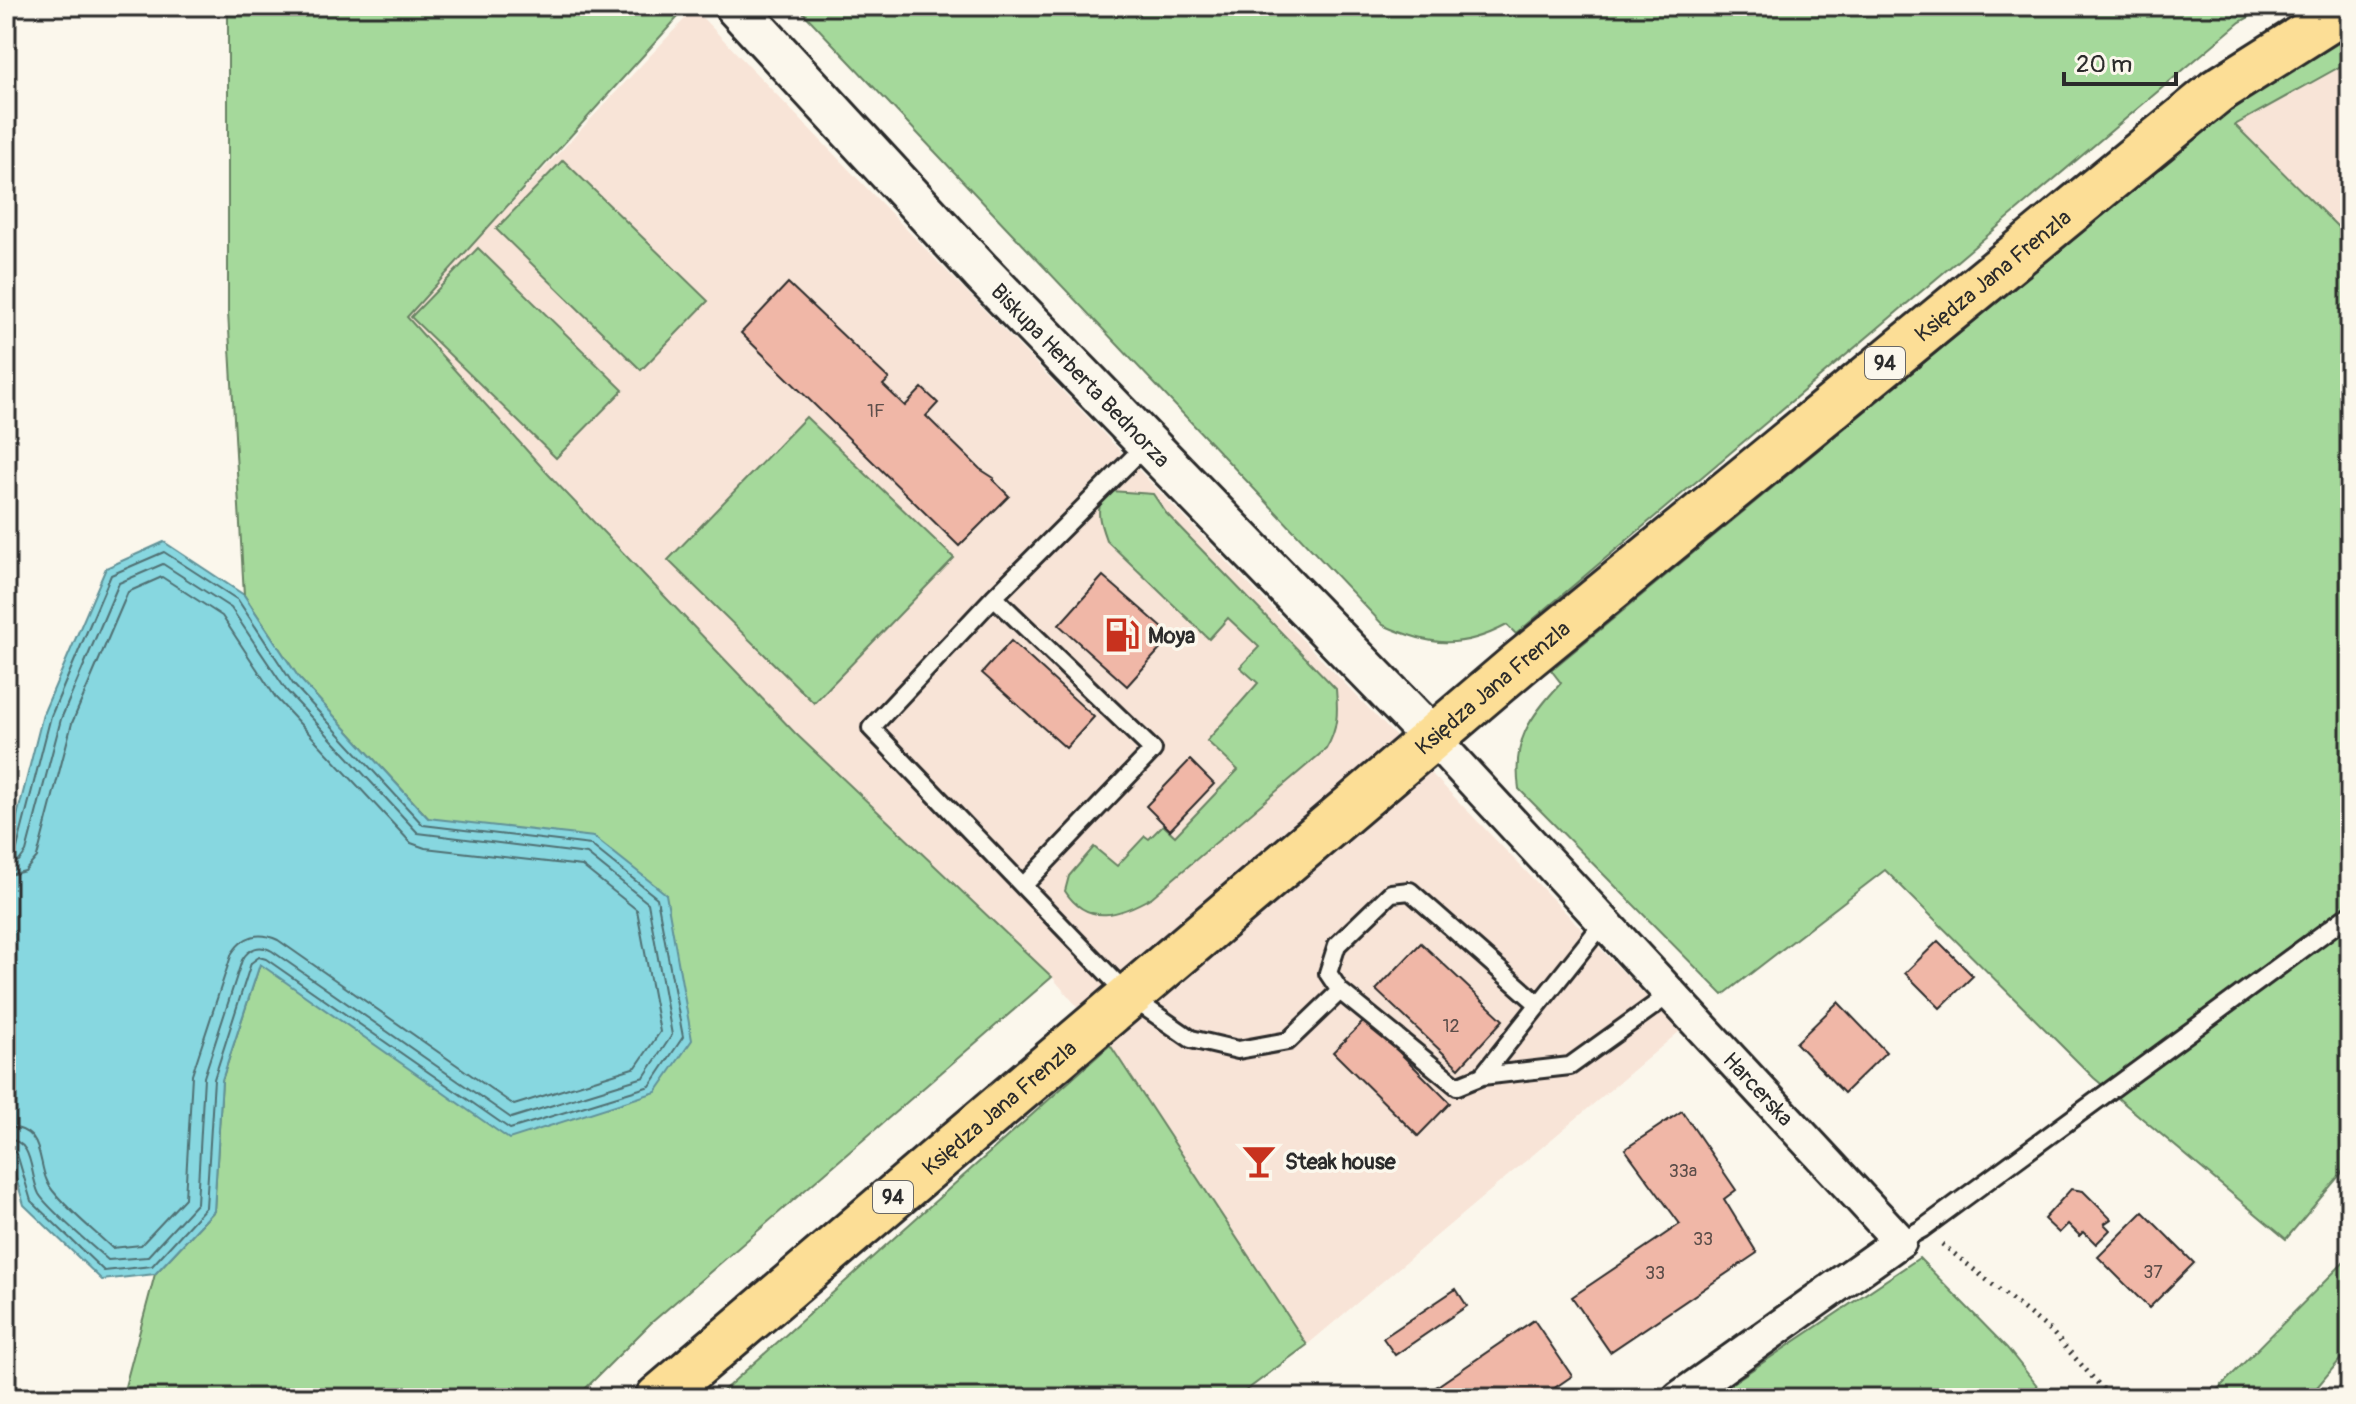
<svg xmlns="http://www.w3.org/2000/svg" width="2356" height="1404" font-family="Pangolin,sans-serif">
	<rect width="100%" height="100%" fill="#fbf7ec"/>
	<filter id="ink" filterUnits="userSpaceOnUse"><feTurbulence type="fractalNoise" baseFrequency=".0125" numOctaves="2"/><feDisplacementMap in="SourceGraphic" scale="16" xChannelSelector="R" yChannelSelector="G"/><feConvolveMatrix kernelMatrix="1 2 1 2 8 2 1 2 1" color-interpolation-filters="sRGB"/></filter>
	<g filter="url(#ink)">
		<path fill="#f8e4d7" d="M694,9L1680,1031L1307,1345L1110,1045L1052,977L795,733L403,319Z
			M2350,61V239L2234,125Z"/>
		<path fill="#a5d99b" stroke="#688263" stroke-width="2" d="M228,6H688L407,317L548,474L795,733L1052,977L651,1323L576,1398H122L155,1274L214,1211L222,1080L260,964L431,821L299,678L244,595L228,312Z
			M797,6H2269L2240,22L1516,634L1507,625C1460,650 1430,646 1383,625Z
			M2350,31V61L2235,125L2350,239V1163L2286,1239L2094,1078L1885,870L1723,995L1519,789C1512,741 1529,718 1561,683L1551,670L2226,114Z
			M563,160L708,301L641,370L496,229Z
			M478,248L623,390L556,458L411,317Z
			M806,417L954,558L814,703L668,560Z
			M1111,491L1153,494L1166,513L1336,689C1338,712 1338,729 1326,749L1152,897C1121,915 1088,927 1065,891L1069,876L1094,847L1117,866L1145,836L1149,839L1163,825L1175,836L1238,770L1207,741L1258,683L1240,667L1259,647L1228,618L1209,639L1106,540C1100,523 1096,513 1102,496Z
			M1110,1045L1307,1345L1236,1398H715Z
			M2350,1256V1348L2308,1398H2209Z
			M1919,1258L2007,1348L2047,1398H1710Z"/>
		<path fill="#87d7e0" stroke="#629298" stroke-width="2" d="M164,542L244,595L299,678L428,818L594,837L666,894L692,1040L656,1092L509,1139L260,964L222,1080L214,1211L155,1274L102,1280L24,1205L6,1145V860L43,714L106,568Z"/>
		<g fill="none" stroke-linecap="round" stroke-linejoin="round">
			<path stroke="#507073" stroke-width="2" d="M6,854L13,853L17,848L51,716L111,575L164,552L238,600L293,684L423,825L591,845L657,898L683,1037L650,1086L510,1129L266,959L259,957L251,963L214,1079L206,1207L152,1266L104,1271L31,1201L17,1154L12,1150L6,1149
				M6,864L19,861L26,852L61,719L119,583L163,564L231,608L286,690L418,833L587,854L648,903L672,1035L644,1077L511,1118L272,951C260,944 249,948 242,960L204,1077L197,1203L147,1257L108,1260C93,1247 47,1208 39,1194C29,1174 35,1140 6,1139
				M6,876L25,871L37,857L72,723L128,592L162,577L222,616L276,698L411,843L425,848L582,866L637,910L660,1032L636,1067L514,1105L278,940C259,931 243,936 232,953L192,1075L185,1198L141,1245L112,1248C92,1229 70,1212 53,1191C34,1169 50,1128 6,1127"/>
		</g>
		<path fill="#f0b7a7" stroke="#2b2b2b" stroke-width="2" d="M788,283L889,379L883,385L905,406L922,388L938,403L926,416L980,469L994,478L993,480L1009,496L959,546L741,333Z
			M1103,576L1172,636L1127,686L1059,625Z
			M1011,641L1094,717L1066,748L982,673Z
			M1190,760L1214,784L1170,830L1146,806Z
			M1938,941L1973,976L1940,1008L1905,973Z
			M1421,943L1503,1020L1459,1068L1376,990Z
			M1838,1002L1886,1052L1844,1093L1796,1043Z
			M1366,1019L1450,1103L1418,1136L1333,1052Z
			M1682,1111L1736,1190L1724,1199L1757,1253L1610,1352L1572,1297L1680,1224L1625,1149Z
			M2071,1189L2083,1191L2111,1219L2104,1224L2110,1230L2096,1244L2084,1232L2080,1236L2068,1224L2059,1233L2044,1219Z
			M2143,1212L2194,1263L2149,1308L2098,1257Z
			M1456,1289L1467,1306L1395,1355L1383,1338Z
			M1534,1320L1572,1376L1540,1398H1420Z"/>
		<g fill="none" stroke-linecap="round" stroke-linejoin="round">
			<g stroke="#2b2b2b" stroke-width="22">
				<path id="service" d="M1147,444L994,597L871,728L1129,996L1191,1039L1238,1050L1288,1041L1340,991L1457,1086L1482,1076L1604,922
					M994,597L1153,750L1024,885
					M1340,991L1328,973L1337,945L1391,893L1410,891L1537,1003
					M1482,1076L1570,1066L1670,994
					M1900,1241L1922,1229L2350,914"/>
			</g>
			<g stroke="#2b2b2b" stroke-width="38">
				<g id="minor">
					<path id="s1" d="M1432,737L1900,1241L1679,1398"/>
				</g>
			</g>
			<g stroke="#2b2b2b" stroke-width="46">
				<g id="tertiary">
					<path id="s2" d="M735,6L981,272L1432,737"/>
				</g>
			</g>
			<g stroke="#2b2b2b" stroke-width="50">
				<g id="primary">
					<path id="s3" d="M658,1398L1520,663L2217,91L2350,7"/>
				</g>
			</g>
			<path stroke="#2b2b2b" stroke-width="5" stroke-dasharray="2 6" stroke-linecap="butt" d="M1942,1244L2051,1331L2111,1398"/>
			<use href="#service" stroke="#fbf7ec" stroke-width="16"/>
			<use href="#minor" stroke="#fbf7ec" stroke-width="32"/>
			<use href="#tertiary" stroke="#fbf7ec" stroke-width="40"/>
			<use href="#primary" stroke="#fcde96" stroke-width="44"/>
		</g>
	</g>
	<defs>
		<g id="fuel-bare" transform="scale(2.76)"><path d="M-5.5-6h7V0h2V4h1.3V-2.5L3-4.5l.8-.8L6-3V5H2.5V1h-1V6h-7ZM-4.2-4.7v3.2H.2V-4.7Z" fill="#c8321e" stroke="#fbf7ec" stroke-width="2.5" paint-order="stroke"/></g>
		<g id="bar-bare" transform="scale(2.76)"><path d="M-6-5H6L.8 .8V4.5H3.5V6h-7V4.5H-.8V.8Z" fill="#c8321e" stroke="#fbf7ec" stroke-width="2.5" paint-order="stroke"/></g>
	</defs>
	<g fill-rule="evenodd">
		<use href="#fuel-bare" x="1122" y="635"/>
		<use href="#bar-bare" x="1259" y="1161"/>
	</g>
	<g text-anchor="middle" stroke-width="7" stroke-linejoin="round" paint-order="stroke">
		<g font-size="18" fill="#5c4e4a">
			<text x="876" y="417">1F</text>
			<text x="1451" y="1032">12</text>
			<text x="1683" y="1177">33a</text>
			<text x="1703" y="1245">33</text>
			<text x="2153" y="1278">37</text>
			<text x="1655" y="1279">33</text>
		</g>
		<g fill="#fbf7ec" stroke="#696865" stroke-width="2">
			<rect x="1865" y="347" width="40" height="32" rx="6"/>
			<rect x="873" y="1181" width="40" height="32" rx="6"/>
		</g>
		<g font-size="20" font-weight="bold" fill="#2b2b2b">
			<text x="1885" y="370">94</text>
			<text x="893" y="1204">94</text>
		</g>
		<g font-size="22" fill="#2b2b2b" stroke="#fbf7ec">
			<text dy="8" stroke="none"><textPath href="#s3" startOffset="1744">Księdza Jana Frenzla</textPath></text>
			<text dy="8" stroke="none"><textPath href="#s2" startOffset="506">Biskupa Herberta Bednorza</textPath></text>
			<text dy="8" stroke="none"><textPath href="#s3" startOffset="1096">Księdza Jana Frenzla</textPath></text>
			<text dy="8" stroke="none"><textPath href="#s1" startOffset="480">Harcerska</textPath></text>
			<text dy="8" stroke="none"><textPath href="#s3" startOffset="448">Księdza Jana Frenzla</textPath></text>
		</g>
		<g font-size="22" font-weight="bold" fill="#2b2b2b" stroke="#fbf7ec" text-anchor="start">
			<text x="1148" y="643">Moya</text>
			<text x="1285" y="1169">Steak house</text>
		</g>
	</g>
	<rect width="2356" height="1404" fill="none" stroke="#fbf7ec" stroke-width="32"/>
	<rect x="16" y="16" width="2324" height="1372" fill="none" stroke="#2b2b2b" stroke-width="3" filter="url(#ink)"/>
	<path d="M2064 72v12h112v-12" fill="none" stroke="#2b2b2b" stroke-width="4"/>
	<text x="2076" y="72" font-size="24" fill="#2b2b2b" stroke="#fbf7ec" stroke-width="6" paint-order="stroke">20 m</text>
</svg>
